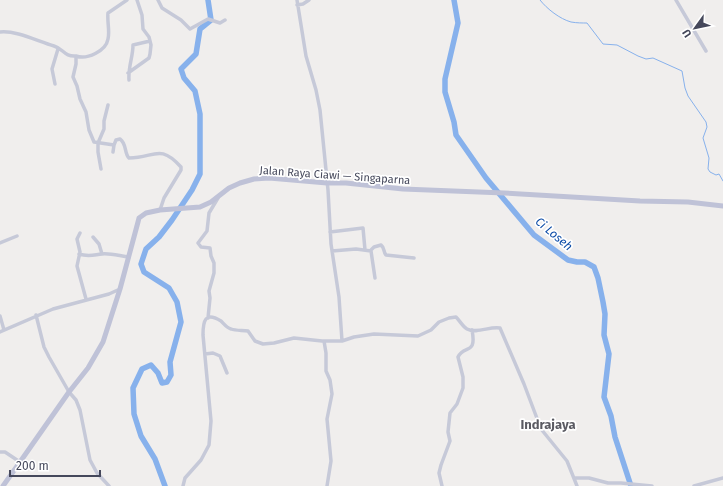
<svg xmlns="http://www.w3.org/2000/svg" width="723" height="486" font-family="'Fira Sans',sans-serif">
	<rect width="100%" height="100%" fill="#f0eeed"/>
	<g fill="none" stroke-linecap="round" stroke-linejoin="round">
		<path stroke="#87b1ec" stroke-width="1" d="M540,0C547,9 560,19 571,22C577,23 582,23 587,23L603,44L617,45L638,56L646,59L653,58L682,71L685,88L688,96L706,122L707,127L703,138L709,158L708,169L710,172L716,175L719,174L723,181"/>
		<path stroke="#87b1ec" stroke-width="5.5" d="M454,0L458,23L445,79V92L454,122L456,135L486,178L534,235L568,260L577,262H585L594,267L598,278L603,302L605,314L604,335L609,354L604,397L611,416L615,437L631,486
			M165,486L155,459L141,436L134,414L133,388L142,369L151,365L158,373L162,383L167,382L171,375L170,362L181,322L177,302L169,288L144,272L141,264L146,249L159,237L172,220L192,190L200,174V114L195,91L184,78L181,69L196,54L200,29L211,20L208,0"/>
		<path stroke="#c6c9d8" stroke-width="3.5" d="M158,0L162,8L181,20L190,29L208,19L220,23L225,20
			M297,0L306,56L316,90L320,110L328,190L331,244L339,297L342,341
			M676,0L706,51
			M297,5L303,4L309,0
			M0,32C16,30 39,42 54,46C64,49 64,57 76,56V64L73,77L77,86L80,99L86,112L89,130L94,142L114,145L116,140L120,139C127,144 124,153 129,158C155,158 159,143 181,167V170L164,198L160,210
			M76,56C87,60 106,51 108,39C110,31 107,22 108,13L127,0
			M128,73L149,58L150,54L151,45L149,37L143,29L142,15L137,0
			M129,80C128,67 133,57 133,45L150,41
			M55,84L52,69L58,49
			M113,152L114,145
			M101,169L98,152V143L104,129V121L108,105
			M330,232L363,228L365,250
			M80,233L77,239L80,252L77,266L86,299
			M93,237L99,244L102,254
			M0,243L17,236
			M332,251L356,249L371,251L375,278
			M370,251L374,247L381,245C385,248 383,252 386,255L414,258
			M79,254C88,257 93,255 102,254C110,253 120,256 129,257
			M36,315L44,347L49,357L69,392L76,400L80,410L90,460L97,473L109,486
			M0,316L4,330
			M208,318L210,298L209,291L214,273V263L211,256L210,248L201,247L198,243L207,231L209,213L218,198
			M0,332L53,309L109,294L120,289
			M324,341L326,353V371L330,380L332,394L327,419L331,461L327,486
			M205,354L213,353L220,356L227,373
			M0,452H5L20,462
			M574,478H589L608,483H621L652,486
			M183,486L185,478L201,460L209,445L211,421L203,335C203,321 205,311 221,321C224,324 227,328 231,329C236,331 243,330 248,331L255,341L263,344L274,343L294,338L322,341H342L354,337L374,334L418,336L431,330L439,322L449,318L456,317C460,321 463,327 467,329C477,334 490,326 500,328L524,384L541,429L567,461L577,486
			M442,486L439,473L441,465L450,441L448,432L450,413L457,404L463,388V377L458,357C464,344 477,356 472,330
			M694,486L723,478"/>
		<path stroke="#bfc2d7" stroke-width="5" d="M3,486L20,462L69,392L88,368L103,342L120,289L138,222L139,218L146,213L160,210L200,207L211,202L229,188L240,183L254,179L269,178L327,183H346L403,189L504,193L640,201L688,202L723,206"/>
	</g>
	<g text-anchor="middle" stroke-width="3.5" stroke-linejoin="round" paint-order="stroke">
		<g font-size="11" fill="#45485b" stroke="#fff">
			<text transform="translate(335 175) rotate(4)" y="4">Jalan Raya Ciawi — Singaparna</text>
		</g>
		<g font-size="12" font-style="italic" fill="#0b4ba7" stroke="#fff">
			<text transform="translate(554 234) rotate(40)" y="4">Ci Loseh</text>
		</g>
		<g font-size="13" font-weight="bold" fill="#5a5a62" stroke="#fff">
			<text x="548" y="429">Indrajaya</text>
		</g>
	</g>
	<g transform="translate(695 28) rotate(237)" stroke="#ffffff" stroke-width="3" paint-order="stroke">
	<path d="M0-3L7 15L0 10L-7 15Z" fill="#45485b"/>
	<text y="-6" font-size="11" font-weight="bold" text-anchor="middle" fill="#45485b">U</text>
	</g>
	<path d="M10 470v6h90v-6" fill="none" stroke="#45485b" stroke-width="2"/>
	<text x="16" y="470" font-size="12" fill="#45485b" stroke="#ffffff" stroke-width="3" paint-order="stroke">200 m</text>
</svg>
